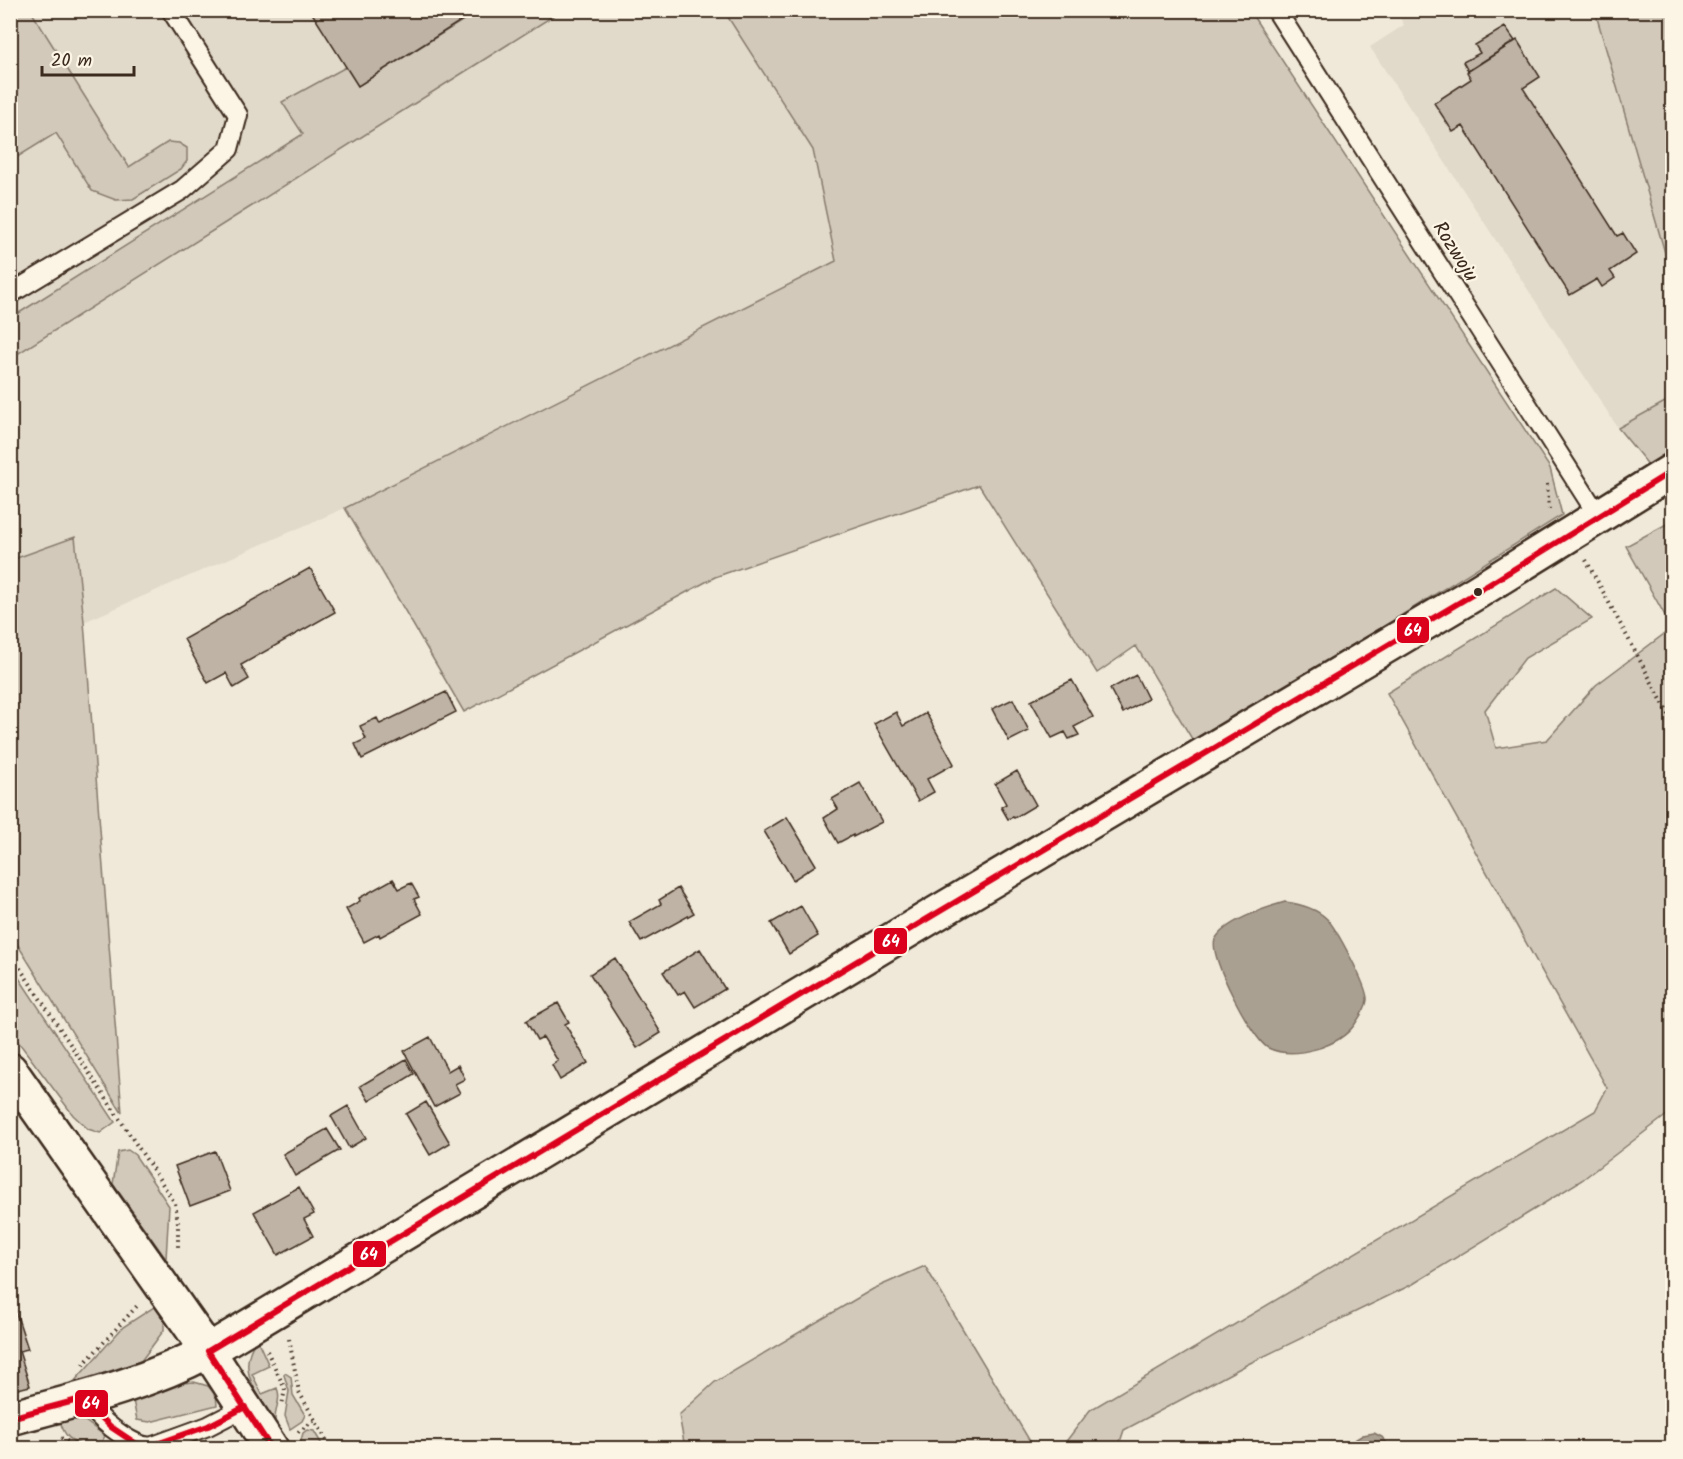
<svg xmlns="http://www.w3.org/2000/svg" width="1683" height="1459" font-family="Kalam,sans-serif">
	<rect width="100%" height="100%" fill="#f0e9d9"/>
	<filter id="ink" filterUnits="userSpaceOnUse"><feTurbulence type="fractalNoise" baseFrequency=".0167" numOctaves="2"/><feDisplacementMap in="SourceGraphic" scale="12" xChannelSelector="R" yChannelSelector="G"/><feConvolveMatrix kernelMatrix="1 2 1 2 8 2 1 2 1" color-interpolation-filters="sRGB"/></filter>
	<g filter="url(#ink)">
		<path fill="#e1d9c9" d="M11,11H798L813,150L836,261L345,508L84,622L74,537L11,560Z
			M1396,11H1595L1672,277V398L1618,428L1370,47L1404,25Z"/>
		<path fill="#d2c9ba" stroke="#867a6c" stroke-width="1.5" d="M11,10L31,11L129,167L168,142L179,143L187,148V161L181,169L133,199L116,200L92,191L56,133L11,161Z
			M1249,10L1550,468L1562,515L1195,744L1136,646L1097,673L979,485L715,577L464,712L345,508L836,261L813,150L724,11Z
			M478,11H561L11,358V318L303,134L282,102L346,67L358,86Z
			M1595,11H1672V277Z
			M1672,398V453L1650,467L1618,428Z
			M1672,521V1111L1582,1180L1413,1284L1248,1364L1124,1430L1118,1448H1061L1090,1410L1595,1111L1607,1088L1387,693L1556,588L1592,619L1525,658L1485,710L1496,748L1547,740L1596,685L1672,628L1626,546Z
			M75,537L84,622L122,1113L11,934V560Z
			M11,966L115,1122L100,1133L88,1129L73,1115L11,1032Z
			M128,1150L135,1155L169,1206L166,1259L113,1184L118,1152Z
			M925,1266L1034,1448H685L679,1415L715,1382L873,1289Z
			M157,1305L164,1321V1330L141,1361L73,1383L123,1327Z
			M257,1339L269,1366L252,1374L262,1394L277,1388C282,1400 274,1409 275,1422C259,1395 234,1370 257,1339Z
			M285,1373L291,1377L293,1395L305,1415L302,1421L290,1429L285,1416L289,1391L284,1375Z
			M194,1382L208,1386L216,1395L217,1405L150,1422L137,1420L133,1400L183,1383Z
			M67,1419L85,1421L105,1436L100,1445L93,1444L86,1447C70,1440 65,1438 60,1421Z
			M307,1430L314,1431L324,1448H302L300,1444L303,1433Z"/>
		<path fill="#aaa091" stroke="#7e7163" stroke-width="1.5" d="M1285,902C1300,904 1316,908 1327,919C1336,928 1368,987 1367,1000C1366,1009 1360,1016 1355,1024C1339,1047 1294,1060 1268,1048C1253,1040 1208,956 1215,940C1223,922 1267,907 1285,902Z
			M1374,1433L1382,1437L1391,1448H1341L1363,1435Z"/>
		<path fill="#beb3a4" stroke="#3b2a1e" stroke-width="1.5" d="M310,10H478L358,86Z
			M1505,27L1515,41L1468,71L1463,62L1480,53L1475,45Z
			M1517,40L1540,77L1523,88L1617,236L1623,233L1636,254L1610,271L1615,278L1602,287L1597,279L1570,295L1463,126L1453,132L1434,103L1471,79L1467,72Z
			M310,568L335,612L241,665L249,679L234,688L226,673L208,683L184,639Z
			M1136,675L1148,699L1123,713L1110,689Z
			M1072,680L1093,717L1074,727L1079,735L1069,739L1065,732L1052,738L1031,701Z
			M446,692L456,712L362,759L355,744L366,739L360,726L377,718L380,724Z
			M1013,699L1029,731L1009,741L992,709Z
			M896,712L903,726L926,713L954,764L927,779L934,792L918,801L874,724Z
			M1017,771L1036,805L1014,818L1013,817L1008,819L1001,807L1006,804L995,784Z
			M860,783L882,822L853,837V835L838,843L824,818L838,809L832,799Z
			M787,817L816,865L793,880L764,831Z
			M393,879L399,889L411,883L419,897L414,899L422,914L380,937L379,934L364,942L346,909L360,901L359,898Z
			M678,888L694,913L641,942L629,922L661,904L659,900Z
			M801,906L818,936L789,954L771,923Z
			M700,949L725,989L695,1007L685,991L678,995L663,972Z
			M615,958L661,1033L637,1048L590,974Z
			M558,1003L569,1022L565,1024L588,1063L560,1080L552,1065L558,1061L543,1037L537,1040L526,1021Z
			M430,1037L448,1071L458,1065L465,1079L455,1084L460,1093L434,1107L404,1051Z
			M406,1059L414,1074L369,1101L360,1086Z
			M426,1102L450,1143L430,1155L406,1114Z
			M348,1106L366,1138L349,1148L331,1116Z
			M327,1129L340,1150L295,1176L283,1154Z
			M215,1151L230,1191L190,1206L175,1166Z
			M299,1187L314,1214L304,1219L313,1236L278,1255L254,1212Z
			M10,1294L28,1349L19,1351L30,1386L10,1391Z"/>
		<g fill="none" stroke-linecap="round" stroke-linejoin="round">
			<g stroke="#3b2a1e" stroke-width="22">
				<path id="service" d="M1276,10L1599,517
					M10,294L182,190L229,149L238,115L171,10
					M89,1397C91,1401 92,1406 94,1410C103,1423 137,1450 153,1446L208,1426L245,1407"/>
			</g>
			<g stroke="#3b2a1e" stroke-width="38">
				<path id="minor" d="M10,1418C78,1400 146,1384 208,1351L932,916L1477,592L1672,471"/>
			</g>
			<g stroke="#3b2a1e" stroke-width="38">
				<path id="tertiary" d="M10,1070L208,1351L271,1448"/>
			</g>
			<path stroke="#3b2a1e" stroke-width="4" stroke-dasharray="1.5 4.5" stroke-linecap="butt" d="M1547,484L1549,509
				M1586,560L1672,720
				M10,953L175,1203L178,1223V1251
				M289,1339L299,1392L331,1448
				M267,1351L285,1389L282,1405
				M83,1365L137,1306
				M298,1432L315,1420
				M61,1438L80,1448"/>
			<use href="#service" stroke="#fcf5e5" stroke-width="18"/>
			<use href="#minor" stroke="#fcf5e5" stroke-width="33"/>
			<use href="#tertiary" stroke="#fcf5e5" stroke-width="33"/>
			<g stroke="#fcf5e5" stroke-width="10">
				<path id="bus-1" d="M10,1418L89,1397L94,1410L111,1427L135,1443L148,1447L208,1426L245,1407
					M271,1448L208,1351L932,916L1477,592L1672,471"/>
			</g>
			<use href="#bus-1" stroke="#db011c" stroke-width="6"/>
		</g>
	</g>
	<circle fill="#3b2a1e" stroke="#fcf5e5" stroke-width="2" cx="1478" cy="592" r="5"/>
	<g text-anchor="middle" stroke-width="4.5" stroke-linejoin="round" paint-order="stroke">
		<g font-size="20" fill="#3b2a1e" stroke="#fcf5e5">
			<text transform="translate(1456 251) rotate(58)" y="7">Rozwoju</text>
		</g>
	</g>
	<g stroke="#fcf5e5" stroke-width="2">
		<rect x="1396" y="616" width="34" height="28" rx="6" fill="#db011c"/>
		<rect x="873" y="927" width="35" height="28" rx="6" fill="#db011c"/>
		<rect x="352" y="1240" width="35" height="28" rx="6" fill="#db011c"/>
		<rect x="74" y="1389" width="35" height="29" rx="6" fill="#db011c"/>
	</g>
	<g font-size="16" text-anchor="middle" font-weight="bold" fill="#fff">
		<text x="1413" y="636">64</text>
		<text x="891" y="947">64</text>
		<text x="369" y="1260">64</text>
		<text x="91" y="1409">64</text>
	</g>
	<rect width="1683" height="1459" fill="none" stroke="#fcf5e5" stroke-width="36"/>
	<rect x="18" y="18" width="1647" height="1423" fill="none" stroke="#3b2a1e" stroke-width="2" filter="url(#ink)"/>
	<path d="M42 66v9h92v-9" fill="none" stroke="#3b2a1e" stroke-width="3"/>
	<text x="51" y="66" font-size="18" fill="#3b2a1e" stroke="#fcf5e5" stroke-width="4.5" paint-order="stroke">20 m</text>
</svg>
